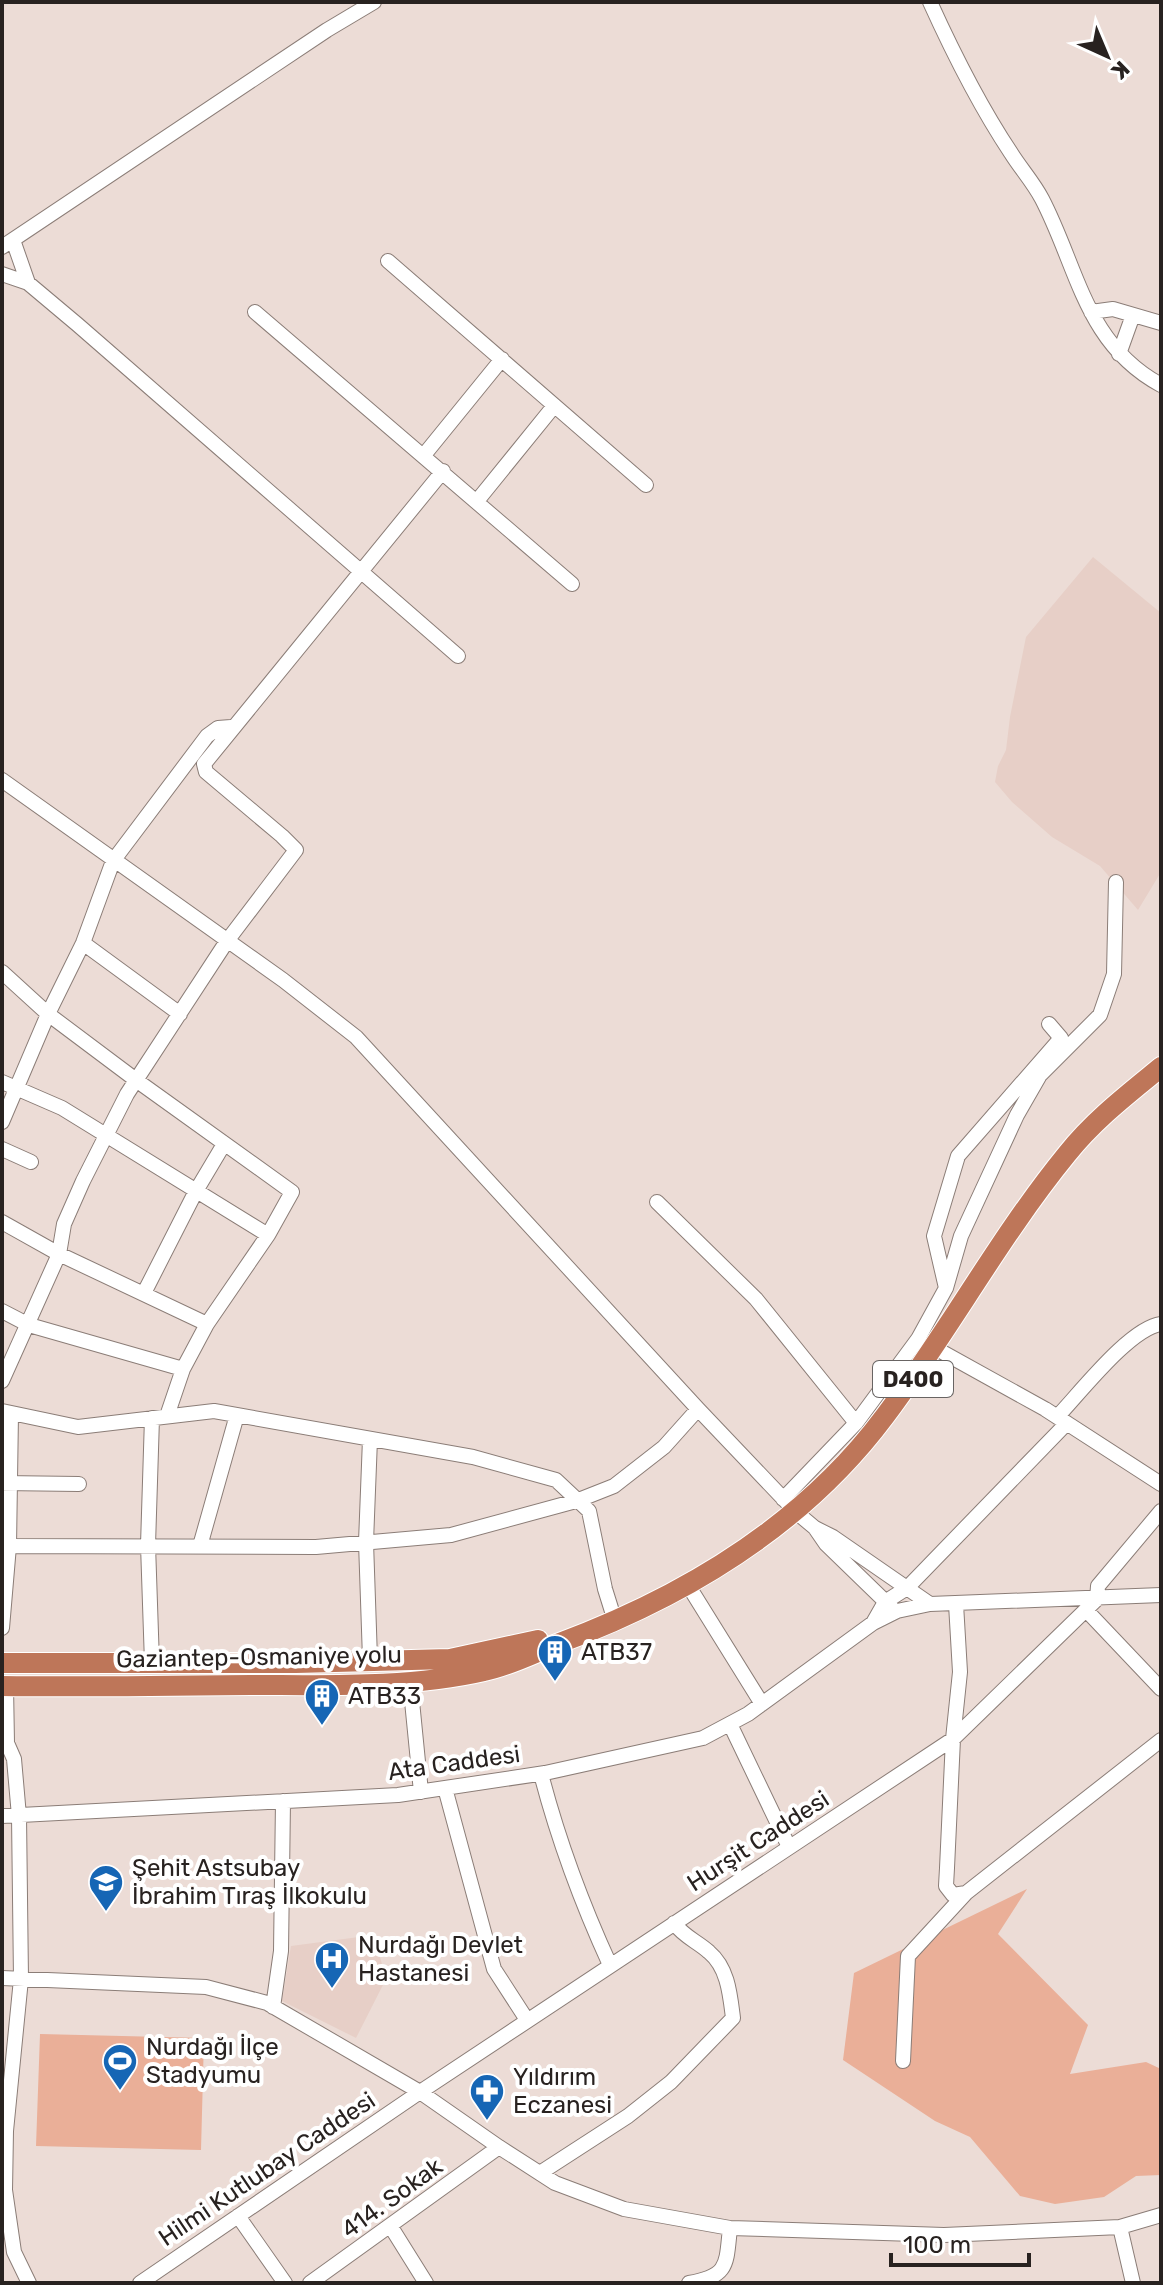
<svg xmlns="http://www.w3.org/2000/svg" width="1163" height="2285" font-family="Rubik,sans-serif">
	<rect width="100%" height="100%" fill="#ecdcd6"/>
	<path fill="#e7cfc7" d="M1093,557L1161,613V872L1138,910L1100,866L1052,837L1012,802L995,782L998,766L1006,750L1010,717L1026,637Z
		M374,1935L386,1979L356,2038L282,2001L291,1946Z"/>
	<path fill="#eaaf98" d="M1027,1889L998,1934L1088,2025L1070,2074L1146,2062L1161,2069V2175L1136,2176L1104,2197L1055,2204L1020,2196L970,2137L935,2121L843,2060L854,1973Z
		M40,2034L204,2038L201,2150L36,2146Z"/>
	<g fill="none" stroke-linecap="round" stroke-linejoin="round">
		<g stroke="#8b7d77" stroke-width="16">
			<path id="minor" d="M930,2C954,55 979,105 1011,153C1021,169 1033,182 1042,199C1078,268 1085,344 1161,385
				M13,240L28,283
				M2,247L327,30L374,2
				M388,261L646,485
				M2,274L28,283L78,325L458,656
				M255,312L572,584
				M1091,312L1113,309L1161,323
				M1119,354L1133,315
				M424,455L502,359
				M477,501L554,406
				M2,780L283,980L356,1037L698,1409L796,1512L815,1528L833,1537L930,1604
				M83,943L180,1014
				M2,972L48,1014L136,1080L292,1192L268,1235L207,1324L59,1254L2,1222
				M2,1082L62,1108L268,1235
				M2,1122L48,1014L83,943L113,861L207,736L218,728L231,727
				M2,1149L31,1162
				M657,1202L756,1299L856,1423L918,1339L946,1288L961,1236L1017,1115L1040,1075L1100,1015L1114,974L1116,882
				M946,1288L934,1236L958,1156L1061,1038L1049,1024
				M144,1293L196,1191L224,1144
				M2,1311L29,1325L183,1369
				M935,1348L1045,1409L1161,1484
				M2,1381L59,1254L64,1224L83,1181L127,1094L227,941L296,850L282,836L206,772L204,764L443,471
				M2,1411L78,1427L214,1411L473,1457L556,1480L589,1511L605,1589L615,1621
				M167,1416L183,1369L207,1324
				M1057,1417C1080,1393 1130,1328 1161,1324
				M152,1418L148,1545L152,1663
				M370,1439L366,1542L370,1659
				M2,1483L79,1484
				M783,1499L856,1423
				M815,1528L826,1544L892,1608
				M2,1546L316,1547L451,1535L576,1501L614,1486L664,1447L698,1409
				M200,1546L237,1415
				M688,1585L762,1704
				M956,1604L960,1672L953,1739L947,1868L946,1886L953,1895L966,1893L1161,1740
				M1086,1610L1161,1689
				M873,1623L885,1602L907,1588L1067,1423
				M2,1628L9,1546L11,1414
				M410,1681L421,1792
				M6,1686L7,1743L14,1759L19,1816L21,1979L6,2131L5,2190L14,2252L29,2283
				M730,1724L789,1847
				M541,1774C558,1839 582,1904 610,1965
				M445,1788L494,1969L527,2020
				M2,1816L398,1795L545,1773L703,1738L748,1714L873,1623L897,1611L930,1604L1161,1595
				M2,1978L206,1987L267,2003L420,2092L499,2147L555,2183L624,2209L730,2228L944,2235L1120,2227L1133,2283
				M273,2007L281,1951L283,1801
				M903,2061L908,1956L966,1893
				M540,2173L628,2116L671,2082L733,2018C730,1994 728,1968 709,1952C697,1941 684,1937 674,1923
				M238,2216L285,2283
				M391,2227L426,2283
				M1120,2227L1161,2215
				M140,2283L420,2092L953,1739L1097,1599L1098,1586L1161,1511
				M310,2283L499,2147
				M689,2283C729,2276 726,2265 730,2228"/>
		</g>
		<g stroke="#fff" stroke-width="22">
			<path id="highway" d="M2,1663H296L450,1659L538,1640
				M2,1686C85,1687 168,1686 251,1685C327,1685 410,1688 484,1671C509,1666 534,1653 557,1644C684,1597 803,1526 885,1416C949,1331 1000,1236 1067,1154C1094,1120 1128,1094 1161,1067"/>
		</g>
		<use href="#minor" stroke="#fff" stroke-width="14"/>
		<use href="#highway" stroke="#be7659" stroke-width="20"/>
	</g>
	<defs>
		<g id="building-pin" transform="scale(1.8)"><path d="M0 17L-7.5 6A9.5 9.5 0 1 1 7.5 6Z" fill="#1666b5" stroke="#fff"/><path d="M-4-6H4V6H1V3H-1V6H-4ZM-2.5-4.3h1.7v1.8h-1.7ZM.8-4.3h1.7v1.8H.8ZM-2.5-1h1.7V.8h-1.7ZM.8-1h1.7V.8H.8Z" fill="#fff"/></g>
		<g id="school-pin" transform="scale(1.8)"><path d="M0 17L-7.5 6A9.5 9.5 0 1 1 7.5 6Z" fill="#1666b5" stroke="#fff"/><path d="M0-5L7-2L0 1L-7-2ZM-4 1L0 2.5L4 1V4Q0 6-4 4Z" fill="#fff"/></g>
		<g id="hospital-pin" transform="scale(1.8)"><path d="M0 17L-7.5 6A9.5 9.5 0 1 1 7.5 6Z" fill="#1666b5" stroke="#fff"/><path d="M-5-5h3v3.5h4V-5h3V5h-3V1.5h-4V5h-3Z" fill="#fff"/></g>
		<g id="stadium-pin" transform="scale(1.8)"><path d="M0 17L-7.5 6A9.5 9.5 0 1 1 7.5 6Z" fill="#1666b5" stroke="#fff"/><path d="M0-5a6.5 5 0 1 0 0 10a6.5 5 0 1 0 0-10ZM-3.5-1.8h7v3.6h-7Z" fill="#fff"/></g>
		<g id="pharmacy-pin" transform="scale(1.8)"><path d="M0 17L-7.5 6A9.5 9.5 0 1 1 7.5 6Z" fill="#1666b5" stroke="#fff"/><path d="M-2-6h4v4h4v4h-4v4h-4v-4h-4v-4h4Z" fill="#fff"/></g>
	</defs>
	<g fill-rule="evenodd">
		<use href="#building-pin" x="555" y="1652"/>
		<use href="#building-pin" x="322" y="1696"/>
		<use href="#school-pin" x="106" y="1882"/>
		<use href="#hospital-pin" x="332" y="1959"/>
		<use href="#stadium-pin" x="120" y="2061"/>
		<use href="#pharmacy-pin" x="487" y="2091"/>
	</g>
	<g text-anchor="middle" stroke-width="8" stroke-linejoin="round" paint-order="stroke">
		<rect fill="#fff" stroke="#686463" stroke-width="2" x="873" y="1361" width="80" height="36" rx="6"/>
		<g font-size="22" font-weight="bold" fill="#282220">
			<text x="913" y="1387">D400</text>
		</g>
		<g font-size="24" fill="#282220" stroke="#fff" text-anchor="start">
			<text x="581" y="1660">ATB37</text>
			<text x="348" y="1704">ATB33</text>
			<text x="132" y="1876">Şehit Astsubay<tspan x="132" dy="28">İbrahim Tıraş İlkokulu</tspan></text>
			<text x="358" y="1953">Nurdağı Devlet<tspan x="358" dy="28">Hastanesi</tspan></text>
			<text x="146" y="2055">Nurdağı İlçe<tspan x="146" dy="28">Stadyumu</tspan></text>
			<text x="513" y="2085">Yıldırım<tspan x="513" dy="28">Eczanesi</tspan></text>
		</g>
		<g font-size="24" fill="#282220" stroke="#fff">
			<text transform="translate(259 1657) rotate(-1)" y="8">Gaziantep-Osmaniye yolu</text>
			<text transform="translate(454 1763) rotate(-8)" y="8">Ata Caddesi</text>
			<text transform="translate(758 1841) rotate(-33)" y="8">Hurşit Caddesi</text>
			<text transform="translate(267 2169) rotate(-34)" y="8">Hilmi Kutlubay Caddesi</text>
			<text transform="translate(392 2198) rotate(-36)" y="8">414. Sokak</text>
		</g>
	</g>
	<rect width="1163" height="2285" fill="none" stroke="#282220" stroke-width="8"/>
	<g transform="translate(1107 56) rotate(136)" stroke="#ffffff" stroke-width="6" paint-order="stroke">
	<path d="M0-6L14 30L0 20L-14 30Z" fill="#282220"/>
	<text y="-12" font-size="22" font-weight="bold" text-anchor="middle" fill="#282220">K</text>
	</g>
	<path d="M891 2253v12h138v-12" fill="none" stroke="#282220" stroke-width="4"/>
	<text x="903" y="2253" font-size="24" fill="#282220" stroke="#ffffff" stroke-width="6" paint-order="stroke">100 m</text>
</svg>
